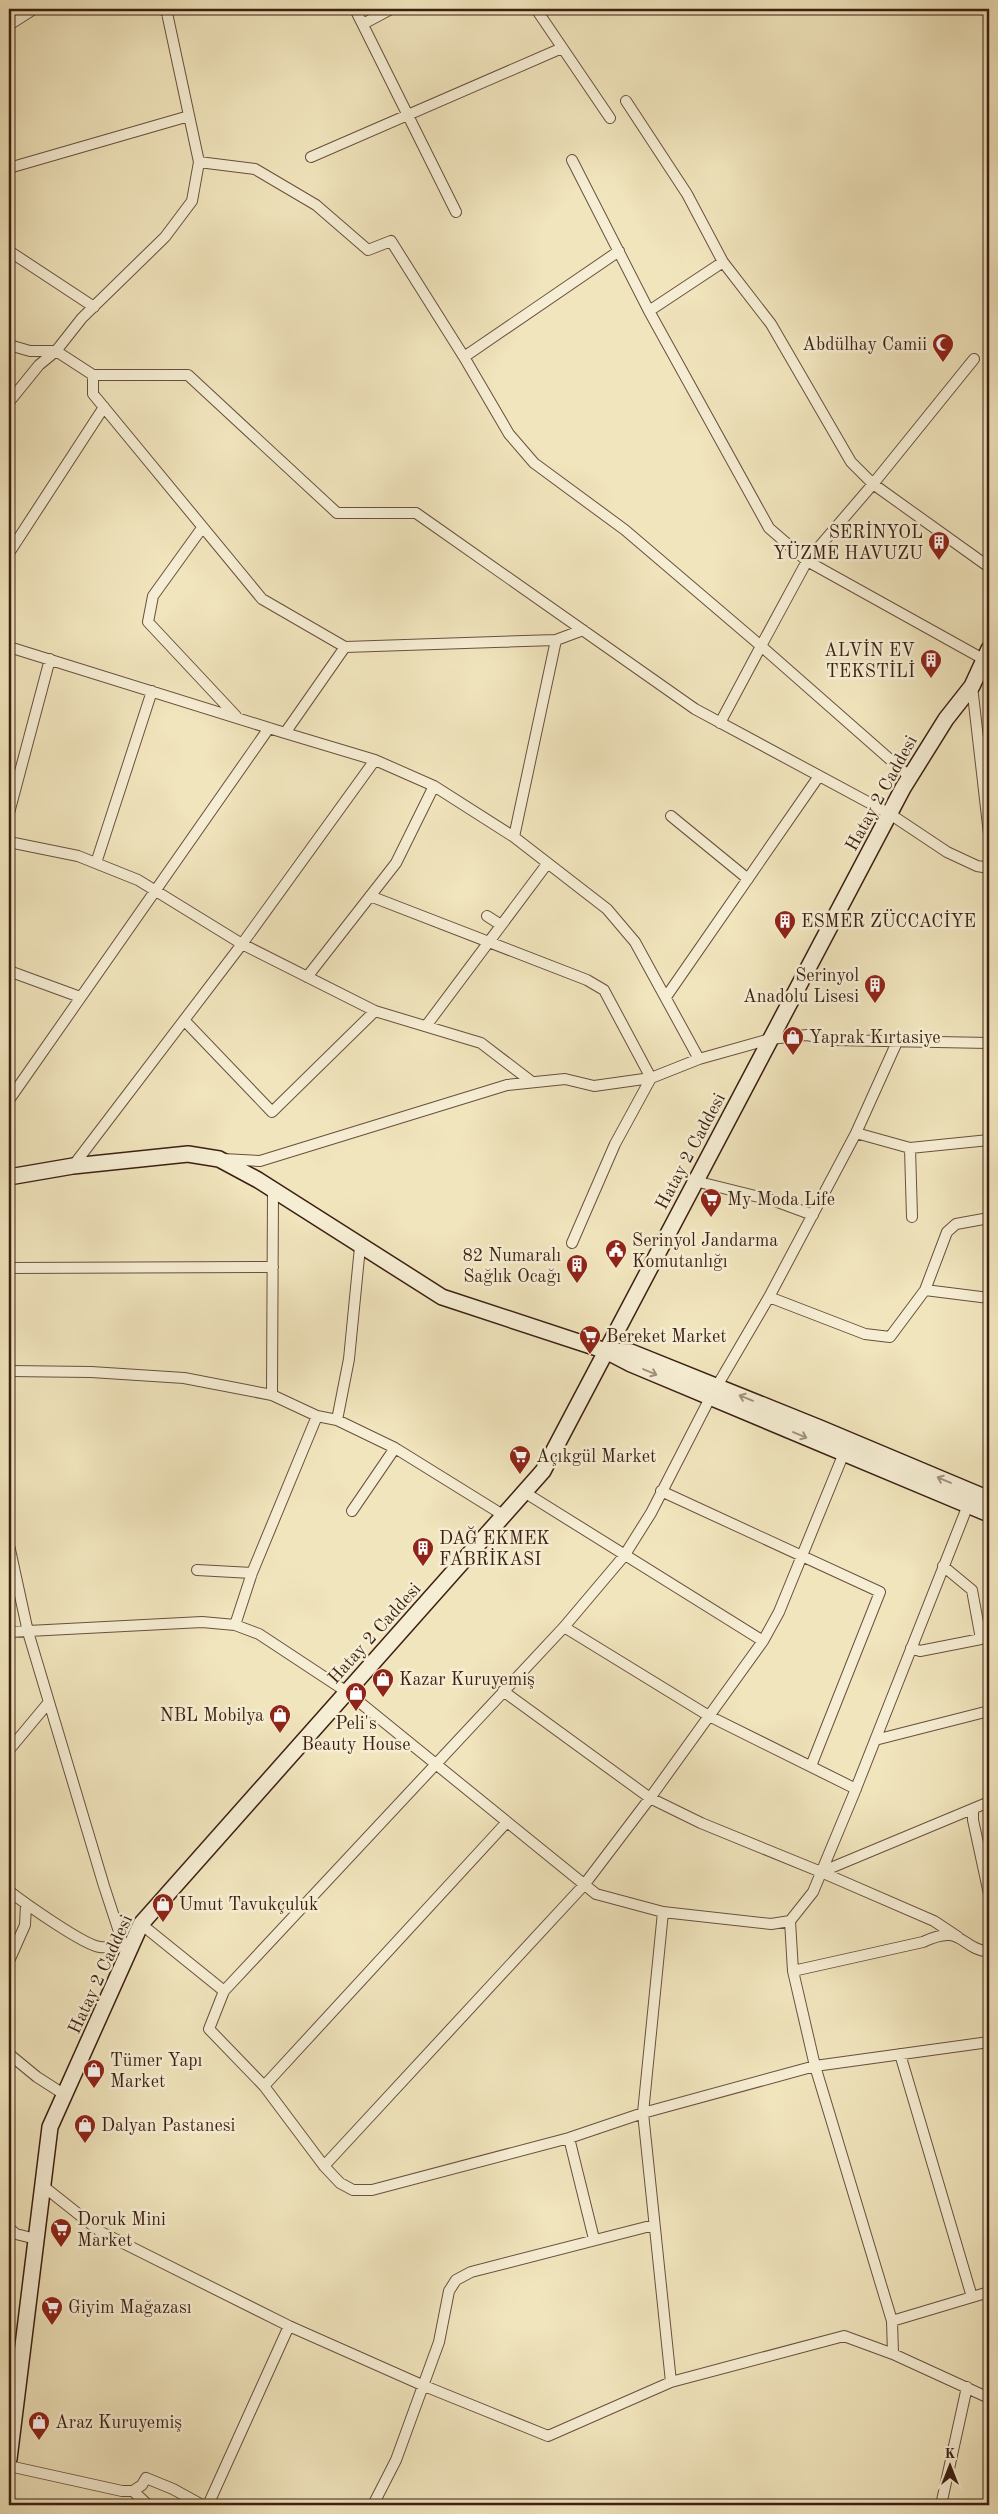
<svg xmlns="http://www.w3.org/2000/svg" width="998" height="2514" font-family="'Old Standard TT',serif">
	<rect width="100%" height="100%" fill="#f1e5bd"/>
	<filter id="stains"><feTurbulence type="fractalNoise" baseFrequency=".004" numOctaves="4"/><feColorMatrix values="0 0 0 0 .2 0 0 0 0 .09 0 0 0 0 .02 0 0 0 .5 -.17"/></filter>
	<radialGradient id="worn" r=".72"><stop offset=".6" stop-color="#630" stop-opacity="0"/><stop offset="1" stop-color="#630" stop-opacity=".3"/></radialGradient>
	<g fill="none" stroke-linecap="round" stroke-linejoin="round">
		<g stroke="#69503d" stroke-width="12">
			<path id="street" d="M355,9L456,212
				M536,9L610,118
				M363,24L391,9
				M9,25L34,9
				M626,101L687,194L723,262
				M311,157L562,48
				M572,160L649,311L769,528L807,561L985,660
				M199,162L255,169L316,205L368,250L391,241L464,357L509,434L534,463L625,530L761,646L807,561L873,484L974,359
				M9,168L189,116
				M9,251L94,307
				M649,311L723,262L771,324L851,462L873,484L989,567
				M9,345L30,351H56L93,375H188L337,513H416L695,709L890,814L947,852L977,866L989,868
				M464,357L619,251
				M93,375V394L262,599L345,647L285,733L375,760L434,786L514,837L607,909L635,942L699,1059
				M9,402L39,365L56,351L82,318L165,237L192,201L199,162L167,13L163,9
				M202,528L153,596L148,622L236,716
				M9,553L104,407
				M9,647L285,733
				M345,647L556,640
				M972,686L989,834
				M720,723L761,646L910,777
				M9,813L50,659
				M671,816L748,879
				M514,837L556,640L583,630
				M9,842L78,856L138,880L242,944L375,1011L481,1043L532,1082
				M96,863L152,691
				M370,896L587,980L604,990L651,1078L615,1144L572,1243
				M487,916L501,925
				M9,971L80,997
				M307,977L396,863L434,786
				M666,997L819,776
				M184,1020L272,1112L375,1011
				M426,1026L547,864
				M897,1042L856,1133L910,1148L989,1140
				M9,1100L269,728
				M910,1148L912,1217
				M223,1159L260,1161L507,1085L565,1079L594,1086L651,1078L699,1059L770,1039L807,1035L832,1040L989,1043
				M73,1166L242,944L375,760
				M695,1181L775,1201L813,1215
				M273,1190L272,1395L317,1416L337,1420L395,1448L503,1515
				M9,1268L273,1267
				M925,1290L989,1298
				M769,1297L865,1334L890,1337L925,1290L947,1232L956,1224L989,1218
				M9,1371L91,1372L184,1378L272,1395
				M337,1420L349,1359L360,1247
				M661,1491L880,1592L811,1766
				M524,1492L763,1641L779,1612L846,1448
				M9,1509V1545L28,1632L104,1886L127,1956
				M352,1511L395,1448
				M197,1570L252,1573
				M235,1625L252,1573L317,1416
				M564,1627L709,1716L856,1789
				M9,1632L202,1622L235,1625L259,1634L347,1692L596,1894L663,1912L771,1924L790,1921L813,1892L853,1796L970,1500
				M911,1648L920,1651L981,1639L972,1590L943,1566
				M503,1691L650,1798L701,1823L821,1872L934,1921L958,1937
				M875,1740L989,1711
				M9,1750L49,1702
				M973,1810V1820L989,1894
				M821,1872L989,1802
				M9,1891C23,1902 85,1946 100,1947C108,1948 116,1946 122,1942
				M663,1912L643,2113L671,2382
				M790,1921L793,1971L815,2066L892,2321L893,2354
				M141,1924L224,1991L209,2029L264,2086L324,2166L340,2183L353,2190H372L569,2138L643,2113L815,2066L989,2042
				M9,1961L25,1925L26,1904
				M793,1971L923,1942C963,1923 959,1948 989,1952
				M224,1991L564,1627L624,1556L651,1513L710,1398L769,1297L856,1133
				M9,2054L37,2077L65,2095
				M900,2054L972,2297
				M264,2086L507,1822
				M569,2138L594,2239
				M324,2166L584,1885L650,1798L763,1641
				M43,2186L101,2232L289,2326L422,2385L548,2436L671,2382L844,2336L893,2354L989,2398
				M9,2228L16,2234L36,2239
				M892,2321L989,2292
				M9,2466L122,2491H133L148,2505
				M133,2491L142,2485L146,2478L173,2489L202,2505
				M208,2505L289,2326
				M373,2505L396,2460L439,2342L449,2291L456,2280L471,2272L654,2225
				M941,2505L967,2387"/>
		</g>
		<g stroke="#3c1f12" stroke-width="18">
			<path id="secondary" d="M9,1177L73,1166L188,1154L219,1159L258,1180L442,1297L606,1351L631,1364L989,1514
				M610,1351L631,1352L820,1428L989,1499
				M9,2459L50,2127L141,1924L543,1471L903,788L946,719L972,686L989,649"/>
		</g>
		<use href="#street" stroke="#f6eed4" stroke-width="10"/>
		<use href="#secondary" stroke="#f6eed4" stroke-width="15"/>
	</g>
	<defs><path id="oneway-shaft" d="M-6 0H5M1.5-3L5.5 0L1.5 3" fill="none" stroke-width="1.6" stroke-linecap="round" stroke-linejoin="round" transform="scale(1.25)"/></defs>
	<g stroke="#a2917d">
		<use href="#oneway-shaft" transform="translate(650 1372) rotate(23)"/>
		<use href="#oneway-shaft" transform="translate(746 1398) rotate(-158)"/>
		<use href="#oneway-shaft" transform="translate(800 1435) rotate(23)"/>
		<use href="#oneway-shaft" transform="translate(944 1480) rotate(-157)"/>
	</g>
	<defs>
		<g id="mosque-pin" transform="scale(1.125)"><path d="M0 17L-7.5 6A9.5 9.5 0 1 1 7.5 6Z" fill="#8f2418" stroke="#f6eed4"/><path d="M3.5-4.9A6 6 0 1 0 3.5 4.9A5 5 0 1 1 3.5-4.9Z" fill="#fff"/></g>
		<g id="building-pin" transform="scale(1.125)"><path d="M0 17L-7.5 6A9.5 9.5 0 1 1 7.5 6Z" fill="#8f2418" stroke="#f6eed4"/><path d="M-4-6H4V6H1V3H-1V6H-4ZM-2.5-4.3h1.7v1.8h-1.7ZM.8-4.3h1.7v1.8H.8ZM-2.5-1h1.7V.8h-1.7ZM.8-1h1.7V.8H.8Z" fill="#fff"/></g>
		<g id="shop-pin" transform="scale(1.125)"><path d="M0 17L-7.5 6A9.5 9.5 0 1 1 7.5 6Z" fill="#8f2418" stroke="#f6eed4"/><path d="M-5-2.5h2.3a2.7 3.5 0 0 1 5.4 0H5L5.5 6h-11ZM-1.5-2.5h3a1.5 2.3 0 0 0-3 0Z" fill="#fff"/></g>
		<g id="supermarket-pin" transform="scale(1.125)"><path d="M0 17L-7.5 6A9.5 9.5 0 1 1 7.5 6Z" fill="#8f2418" stroke="#f6eed4"/><path d="M-6-5.5h2.5l.6 2H6L4.5 2H-2.5L-4.4-4H-6ZM-1.5 3.2a1.3 1.3 0 1 0 .1 0ZM3 3.2a1.3 1.3 0 1 0 .1 0Z" fill="#fff"/></g>
		<g id="civic-pin" transform="scale(1.125)"><path d="M0 17L-7.5 6A9.5 9.5 0 1 1 7.5 6Z" fill="#8f2418" stroke="#f6eed4"/><path d="M-.6-6.5H3V-4.5H.6V-3L4-1V1h2V6H-6V1h2V-1L-.6-3ZM-1.2 2.5V6h2.4V2.5Z" fill="#fff"/></g>
	</defs>
	<g fill-rule="evenodd">
		<use href="#mosque-pin" x="943" y="344"/>
		<use href="#building-pin" x="939" y="542"/>
		<use href="#building-pin" x="931" y="660"/>
		<use href="#building-pin" x="785" y="921"/>
		<use href="#building-pin" x="875" y="985"/>
		<use href="#shop-pin" x="793" y="1037"/>
		<use href="#supermarket-pin" x="711" y="1199"/>
		<use href="#civic-pin" x="616" y="1250"/>
		<use href="#building-pin" x="577" y="1265"/>
		<use href="#supermarket-pin" x="590" y="1336"/>
		<use href="#supermarket-pin" x="520" y="1456"/>
		<use href="#building-pin" x="423" y="1548"/>
		<use href="#shop-pin" x="383" y="1679"/>
		<use href="#shop-pin" x="356" y="1693"/>
		<use href="#shop-pin" x="280" y="1715"/>
		<use href="#shop-pin" x="163" y="1904"/>
		<use href="#shop-pin" x="94" y="2070"/>
		<use href="#shop-pin" x="85" y="2125"/>
		<use href="#supermarket-pin" x="61" y="2229"/>
		<use href="#supermarket-pin" x="52" y="2307"/>
		<use href="#shop-pin" x="39" y="2422"/>
	</g>
	<g text-anchor="middle" stroke-width="5" stroke-linejoin="round" paint-order="stroke">
		<g font-size="18" fill="#3c1f12" stroke="#f6eed4" text-anchor="start">
			<text x="927" y="350" text-anchor="end">Abdülhay Camii</text>
			<text x="923" y="538" text-anchor="end">SERİNYOL<tspan x="923" dy="21">YÜZME HAVUZU</tspan></text>
			<text x="915" y="656" text-anchor="end">ALVİN EV<tspan x="915" dy="21">TEKSTİLİ</tspan></text>
			<text x="801" y="927">ESMER ZÜCCACİYE</text>
			<text x="859" y="981" text-anchor="end">Serinyol<tspan x="859" dy="21">Anadolu Lisesi</tspan></text>
			<text x="809" y="1043">Yaprak Kırtasiye</text>
			<text x="727" y="1205">My Moda Life</text>
			<text x="632" y="1246">Serinyol Jandarma<tspan x="632" dy="21">Komutanlığı</tspan></text>
			<text x="561" y="1261" text-anchor="end">82 Numaralı<tspan x="561" dy="21">Sağlık Ocağı</tspan></text>
			<text x="606" y="1342">Bereket Market</text>
			<text x="536" y="1462">Açıkgül Market</text>
			<text x="439" y="1544">DAĞ EKMEK<tspan x="439" dy="21">FABRİKASI</tspan></text>
			<text x="399" y="1685">Kazar Kuruyemiş</text>
			<text x="264" y="1721" text-anchor="end">NBL Mobilya</text>
			<text x="356" y="1729" text-anchor="middle">Peli's<tspan x="356" dy="21">Beauty House</tspan></text>
			<text x="179" y="1910">Umut Tavukçuluk</text>
			<text x="110" y="2066">Tümer Yapı<tspan x="110" dy="21">Market</tspan></text>
			<text x="101" y="2131">Dalyan Pastanesi</text>
			<text x="77" y="2225">Doruk Mini<tspan x="77" dy="21">Market</tspan></text>
			<text x="68" y="2313">Giyim Mağazası</text>
			<text x="55" y="2428">Araz Kuruyemiş</text>
		</g>
		<g font-size="18" fill="#3c1f12" stroke="#f6eed4">
			<text transform="translate(881 793) rotate(-61)" y="6">Hatay 2 Caddesi</text>
			<text transform="translate(690 1151) rotate(-62)" y="6">Hatay 2 Caddesi</text>
			<text transform="translate(374 1633) rotate(-48)" y="6">Hatay 2 Caddesi</text>
			<text transform="translate(100 1974) rotate(-65)" y="6">Hatay 2 Caddesi</text>
		</g>
	</g>
	<rect width="998" height="2514" fill="none" stroke="#f1e5bd" stroke-width="30"/>
	<rect x="10" y="10" width="978" height="2494" fill="none" stroke="#3c1f12" stroke-width="2.5"/>
	<rect x="15" y="15" width="968" height="2484" fill="none" stroke="#3c1f12"/>
	<g transform="translate(950 2466)" stroke="#f6eed4" stroke-width="4" paint-order="stroke">
	<path d="M0-4L9 19L0 12L-9 19Z" fill="#3c1f12"/>
	<text y="-8" font-size="14" font-weight="bold" text-anchor="middle" fill="#3c1f12">K</text>
	</g>
	<rect width="100%" height="100%" filter="url(#stains)"/>
	<rect width="100%" height="100%" fill="url(#worn)"/>
</svg>
